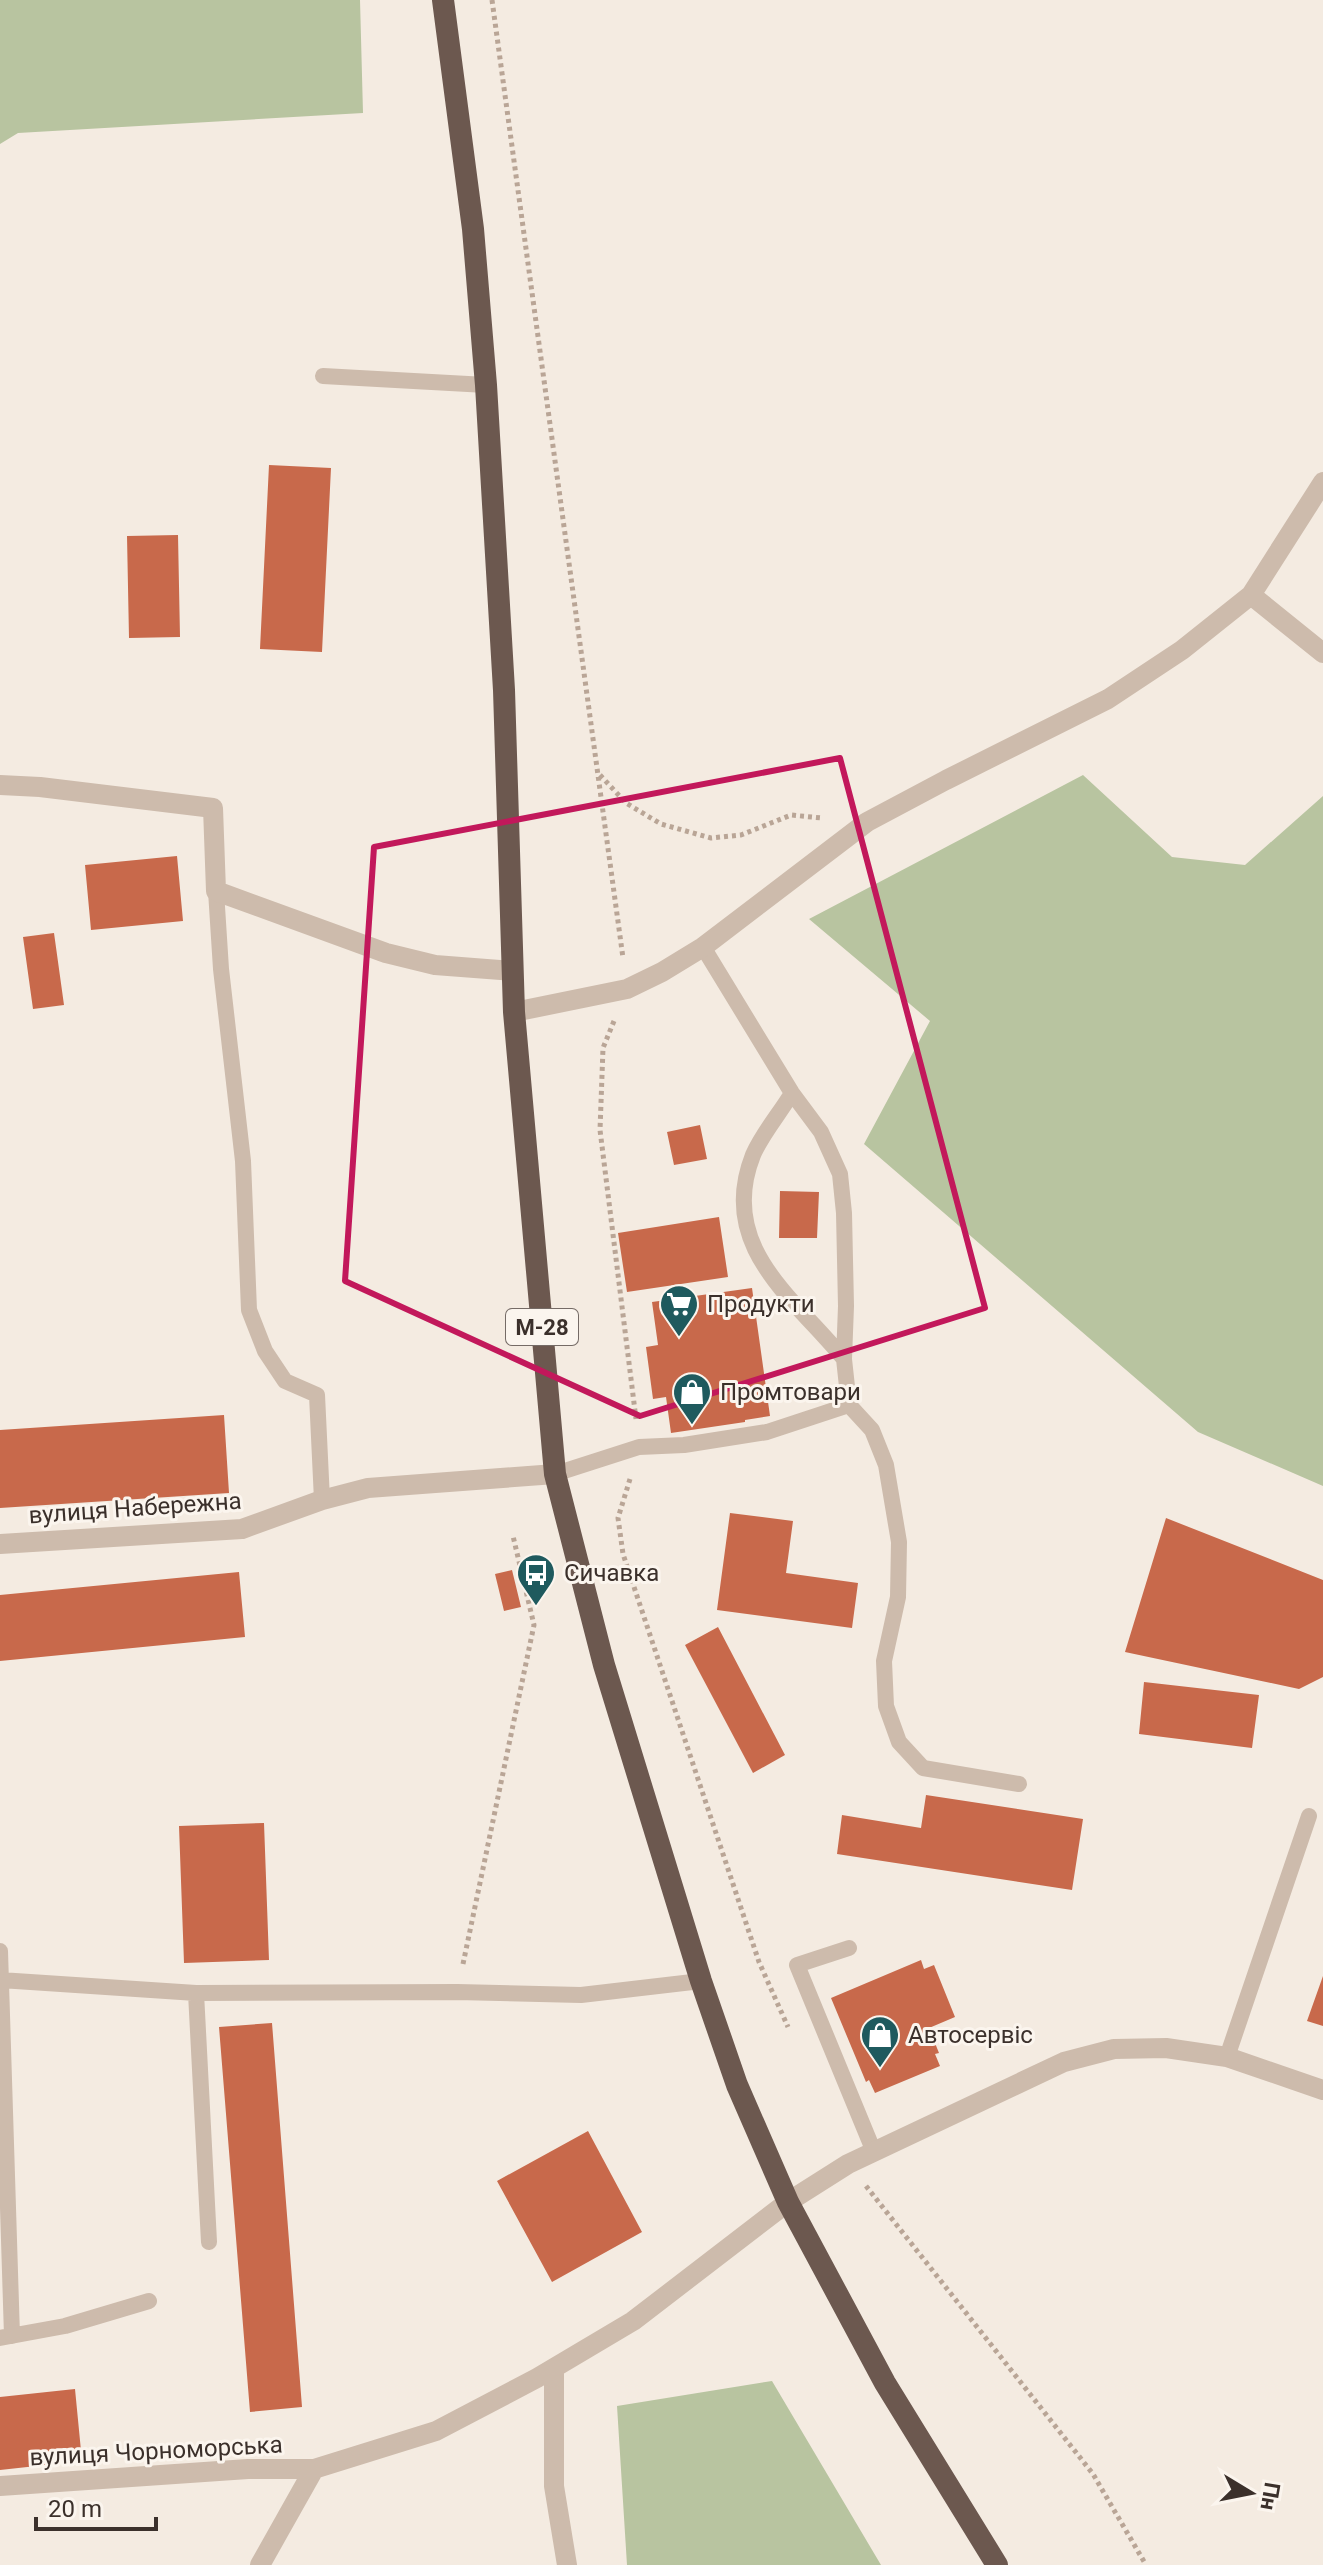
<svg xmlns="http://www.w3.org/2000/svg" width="1323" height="2565" font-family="Roboto,sans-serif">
	<rect width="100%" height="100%" fill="#f4ebe1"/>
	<path fill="#b8c4a0" d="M0,0H360L363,113L18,133L0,144Z
		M1083,775L1172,857L1245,865L1323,796V1486L1198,1432L864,1144L930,1021L809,919Z
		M772,2381L881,2565H627L617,2406Z"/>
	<path fill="#c8694b" d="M269,465L331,468L322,652L260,649Z
		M178,535L180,637L129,638L127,536Z
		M177,856L183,921L91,930L85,865Z
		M54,933L64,1005L33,1009L23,937Z
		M700,1125L707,1159L674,1165L667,1132Z
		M780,1191L819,1192L817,1238H779Z
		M719,1217L728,1277L627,1292L618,1233Z
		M752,1288L770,1416L745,1420V1422L671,1433L666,1397L653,1399L646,1347L658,1345L652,1302Z
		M224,1415L229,1493L0,1508V1430Z
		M730,1513L793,1521L786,1573L858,1583L852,1628L717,1610Z
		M1166,1518L1323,1580V1677L1299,1689L1125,1652Z
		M512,1570L521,1607L504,1611L495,1574Z
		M239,1572L245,1637L0,1661V1595Z
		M718,1627L785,1755L753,1773L685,1645Z
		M1144,1682L1259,1695L1252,1748L1139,1734Z
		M926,1795L1083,1819L1072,1890L837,1854L842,1815L921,1828Z
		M264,1823L269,1960L184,1963L179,1826Z
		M921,1960L924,1969L934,1965L955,2017L929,2028L939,2053L935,2054L940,2066L875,2093L869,2080L866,2082L831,1998Z
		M1323,1976V2026L1307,2021Z
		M272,2023L302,2407L250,2412L219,2027Z
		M588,2131L642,2232L552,2282L497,2181Z
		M75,2389L82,2461L0,2470V2397Z"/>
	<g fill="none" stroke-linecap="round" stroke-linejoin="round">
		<path stroke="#b9a596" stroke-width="5" stroke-dasharray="4 4" stroke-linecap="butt" d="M492,0L623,958
			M600,775L626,803L661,824L711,838L741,835L791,815L822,818
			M614,1021L603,1048L600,1130L636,1419
			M630,1479L618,1518L623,1554L759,1962L788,2027
			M463,1964L534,1625L513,1536
			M866,2186L1093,2474L1146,2565"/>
		<path stroke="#cdbbac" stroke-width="16" d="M323,376L486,385
			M216,891L221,969L243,1161L249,1310L265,1351L285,1381L317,1395L322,1500
			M703,947L792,1093L821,1132L840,1174L844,1213L846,1306L844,1359L849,1405
			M792,1093C780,1113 762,1134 753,1155C717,1246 793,1297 844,1359
			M555,1474L639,1447L684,1445L767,1432L849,1405L872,1430L886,1465L899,1542L898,1597L884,1661L886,1706L899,1742L923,1768L1019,1784
			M849,1948L797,1965L874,2152
			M0,1951L12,2336
			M0,1980L196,1993L457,1992L581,1995L701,1981
			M196,1993L209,2242
			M1227,2057L1309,1816
			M0,2338L65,2326L149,2301"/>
		<path stroke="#cdbbac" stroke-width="20" d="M1251,595L1323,653
			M0,785L40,787L213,808L216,891L386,953L435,965L512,971
			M514,1012L627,989L662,972L703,947L867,822L946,780L1108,699L1182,650L1251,595L1323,482
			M0,1544L242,1529L322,1500L368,1488L555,1474
			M554,2368V2486L567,2565
			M0,2486L248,2469H314
			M260,2565L314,2469L436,2431L537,2378L633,2321L788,2202L848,2164L1064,2062L1114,2049L1166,2048L1227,2057L1323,2090"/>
		<path stroke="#6c584f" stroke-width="22" d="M443,0L473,229L486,385L504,690L514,1012L555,1474L604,1665L701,1981L737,2085L788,2202L885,2383L997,2565"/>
	</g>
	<path fill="none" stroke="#c2185b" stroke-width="6" stroke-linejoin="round" d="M840,758L985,1308L640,1416L345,1281L374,847Z"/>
	<defs>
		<g id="supermarket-pin" transform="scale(2)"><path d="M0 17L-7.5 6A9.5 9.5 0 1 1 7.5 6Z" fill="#1f5a5e" stroke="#fbf5ee"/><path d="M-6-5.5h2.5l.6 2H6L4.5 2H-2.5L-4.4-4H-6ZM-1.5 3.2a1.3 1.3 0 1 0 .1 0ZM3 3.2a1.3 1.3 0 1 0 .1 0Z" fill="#fff"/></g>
		<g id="shop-pin" transform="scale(2)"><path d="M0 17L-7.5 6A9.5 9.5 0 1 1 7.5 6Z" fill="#1f5a5e" stroke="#fbf5ee"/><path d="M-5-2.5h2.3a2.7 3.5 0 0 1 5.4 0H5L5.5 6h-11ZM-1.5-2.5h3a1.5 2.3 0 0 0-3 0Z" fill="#fff"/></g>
		<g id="bus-pin" transform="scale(2)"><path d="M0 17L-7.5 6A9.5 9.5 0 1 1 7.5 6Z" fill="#1f5a5e" stroke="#fbf5ee"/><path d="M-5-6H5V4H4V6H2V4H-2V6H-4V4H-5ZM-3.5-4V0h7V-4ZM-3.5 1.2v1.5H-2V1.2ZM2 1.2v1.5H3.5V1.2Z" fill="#fff"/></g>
	</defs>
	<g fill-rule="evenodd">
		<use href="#supermarket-pin" x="679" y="1304"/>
		<use href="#shop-pin" x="692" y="1392"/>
		<use href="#bus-pin" x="536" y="1573"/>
		<use href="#shop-pin" x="880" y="2035"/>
	</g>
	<g text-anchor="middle" stroke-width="6" stroke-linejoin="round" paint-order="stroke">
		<rect fill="#fbf5ee" stroke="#756b66" stroke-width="2" x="506" y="1309" width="72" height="36" rx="6"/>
		<g font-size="22" font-weight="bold" fill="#3b302b">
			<text x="542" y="1335">М-28</text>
		</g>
		<g font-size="24" fill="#3b302b" stroke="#fbf5ee" text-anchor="start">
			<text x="707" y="1312">Продукти</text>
			<text x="720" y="1400">Промтовари</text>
			<text x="564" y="1581">Сичавка</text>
			<text x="908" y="2043">Автосервіс</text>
		</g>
		<g font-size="24" fill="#3b302b" stroke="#fbf5ee">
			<text transform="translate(135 1508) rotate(-4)" y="8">вулиця Набережна</text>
			<text transform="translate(156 2451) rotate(-3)" y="8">вулиця Чорноморська</text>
		</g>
	</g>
	<g transform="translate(1251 2493) rotate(100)" stroke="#fbf5ee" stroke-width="6" paint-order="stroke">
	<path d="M0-6L14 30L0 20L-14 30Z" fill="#3b302b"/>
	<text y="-12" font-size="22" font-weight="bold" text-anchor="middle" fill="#3b302b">Пн</text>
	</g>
	<path d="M36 2517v12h120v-12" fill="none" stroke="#3b302b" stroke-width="4"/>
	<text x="48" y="2517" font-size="24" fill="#3b302b" stroke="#fbf5ee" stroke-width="6" paint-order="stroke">20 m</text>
</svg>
